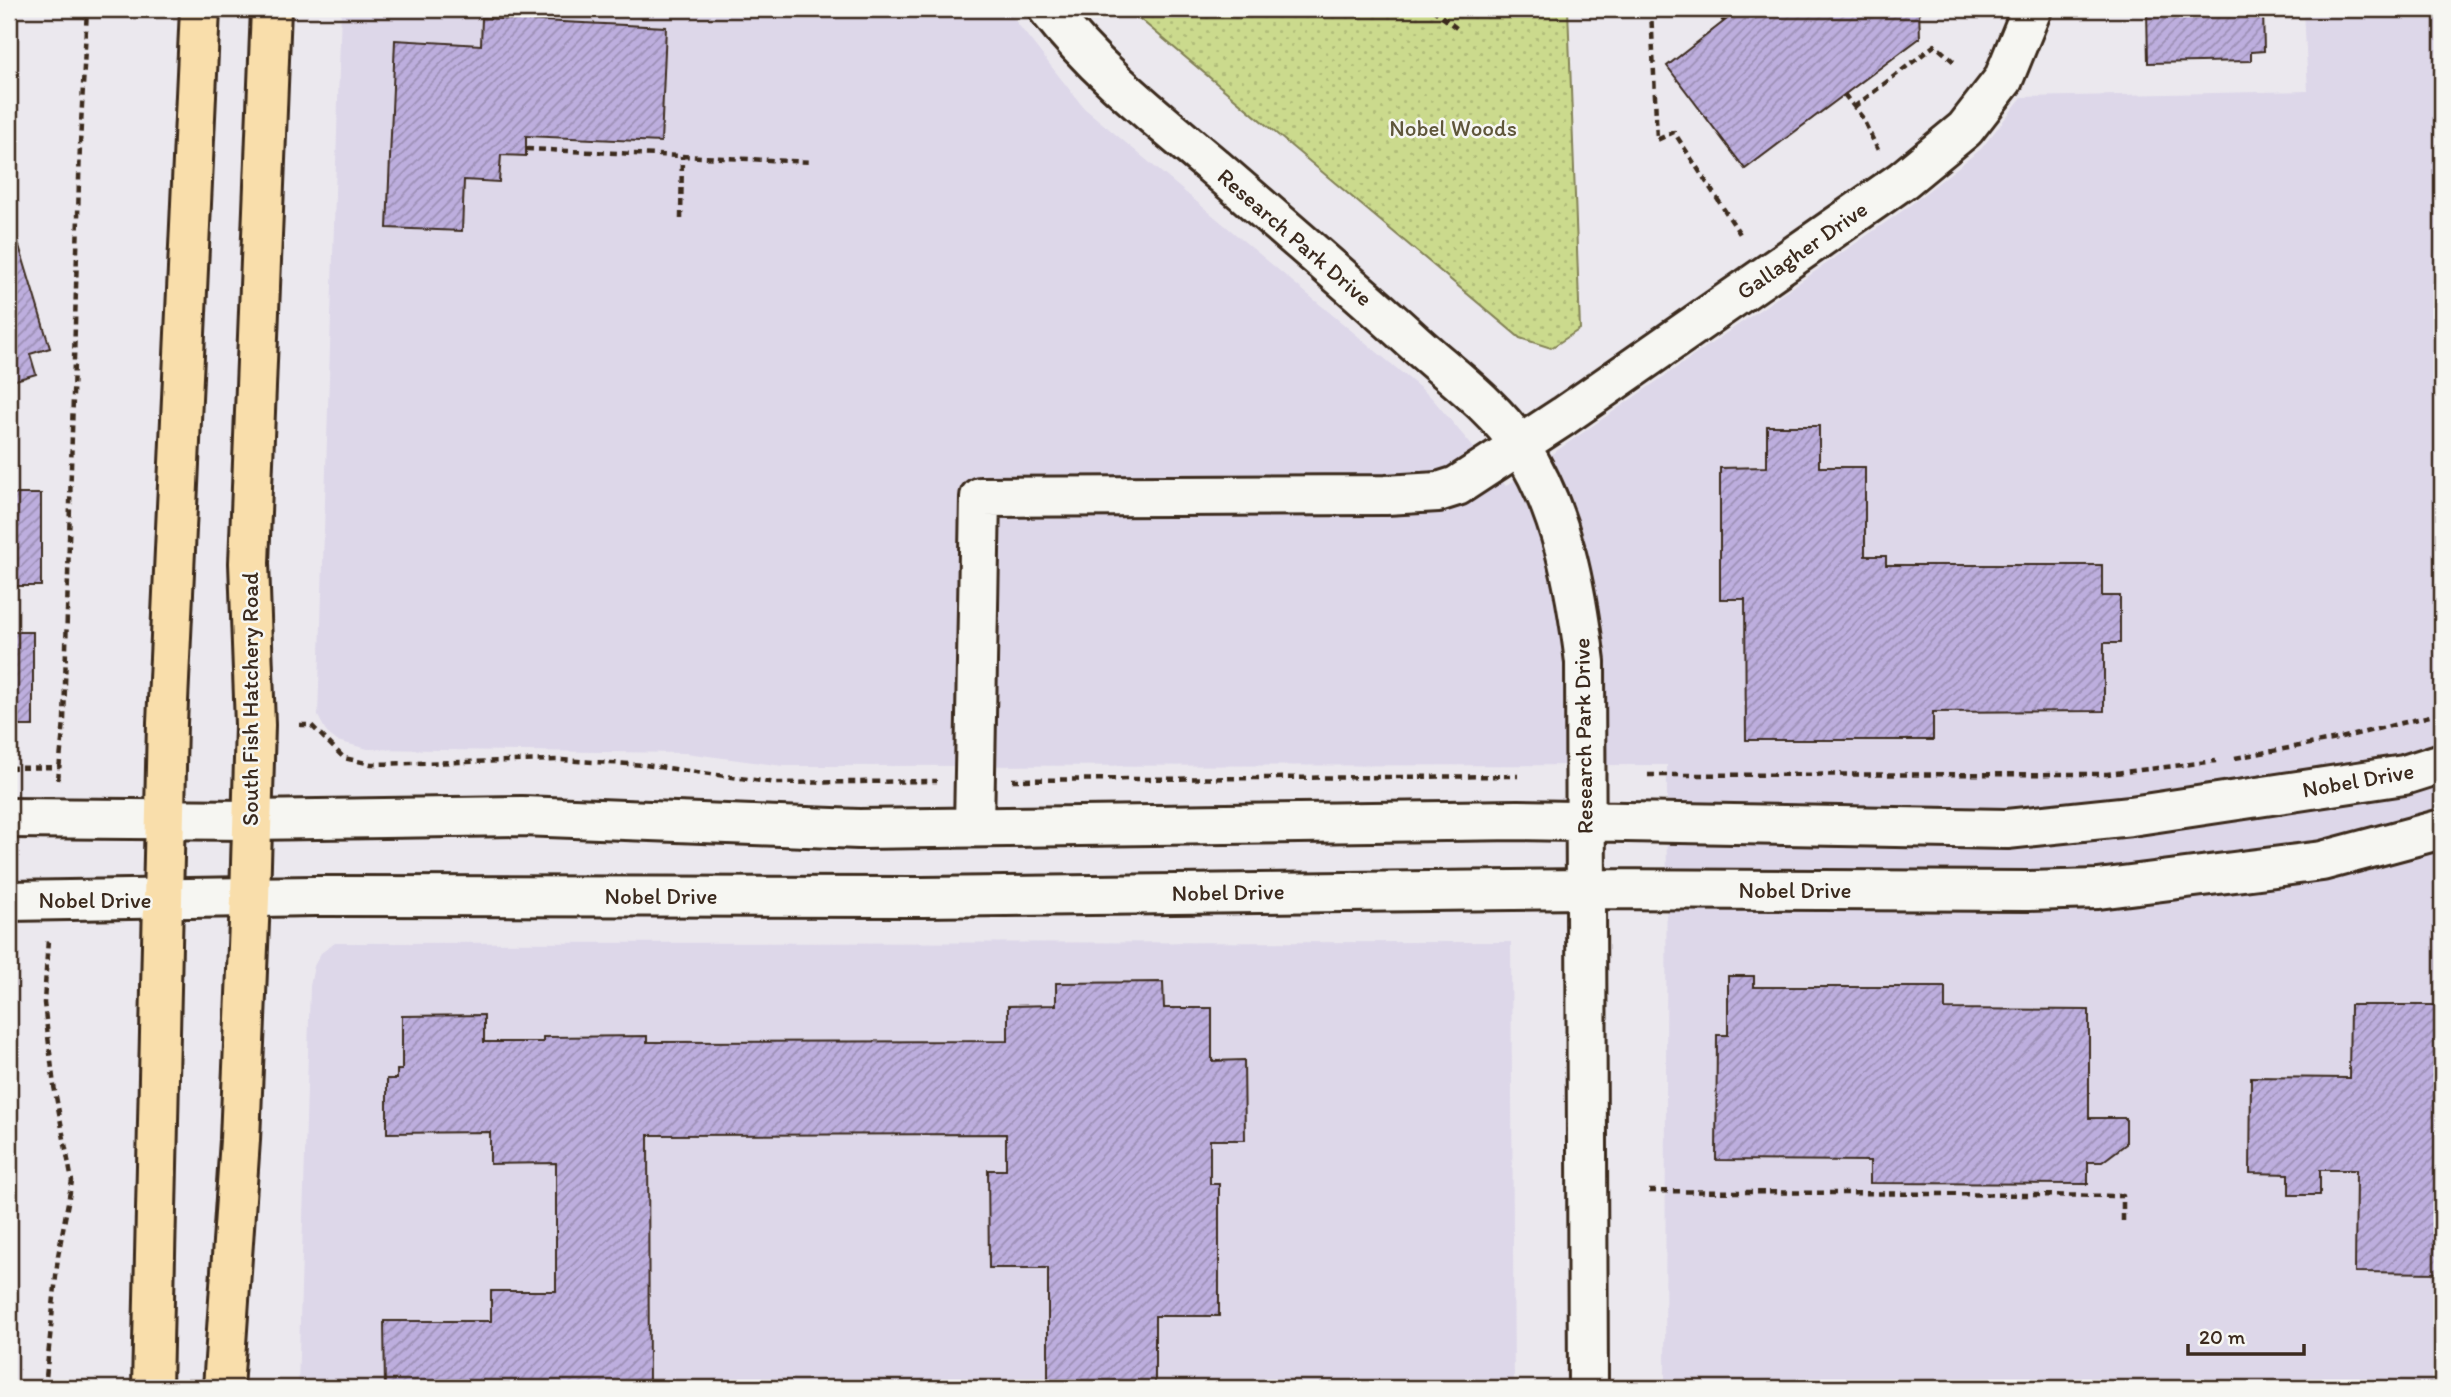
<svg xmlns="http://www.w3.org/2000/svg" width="2451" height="1397" font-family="Itim,sans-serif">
	<defs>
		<pattern id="park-dots" width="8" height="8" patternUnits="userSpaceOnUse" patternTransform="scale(1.75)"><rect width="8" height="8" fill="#cbda8d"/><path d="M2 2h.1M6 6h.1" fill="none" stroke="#afbb79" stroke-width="1.8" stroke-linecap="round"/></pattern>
		<pattern id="building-hatch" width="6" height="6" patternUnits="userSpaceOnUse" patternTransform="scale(1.75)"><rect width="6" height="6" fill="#bdaede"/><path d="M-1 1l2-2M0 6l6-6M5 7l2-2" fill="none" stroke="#9b8eb3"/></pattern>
	</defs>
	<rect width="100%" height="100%" fill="#ebe8ee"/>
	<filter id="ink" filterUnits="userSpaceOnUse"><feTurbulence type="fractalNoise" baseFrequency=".0143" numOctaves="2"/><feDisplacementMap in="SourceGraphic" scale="14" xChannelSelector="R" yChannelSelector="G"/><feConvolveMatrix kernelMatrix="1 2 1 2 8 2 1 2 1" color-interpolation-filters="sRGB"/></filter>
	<g filter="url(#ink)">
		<path fill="#ddd7e9" d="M341,9H1006L1084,108L1431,397L1506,486L1905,209L1981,149L2022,97L2308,91L2304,9H2442V1388H1665L1667,765L783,766L686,753L368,749L337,741L327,733L318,716Z
			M1511,942L1514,1388H298L310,986L314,966L321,953L335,943Z"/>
		<path fill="url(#park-dots)" stroke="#838256" stroke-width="2" d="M1128,9H1568L1580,329L1551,348L1520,338Z"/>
		<path fill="url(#building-hatch)" stroke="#3b2a1e" stroke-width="2" d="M1740,9H1919L1920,38L1745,169L1667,66Z
			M2147,9H2263L2264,51L2251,52V61L2148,63Z
			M482,18L666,27L661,142L526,136V156L501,155L499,182L464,180L462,231L387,228L395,40L481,45Z
			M9,122L16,176L9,177Z
			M17,239L50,348L30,354L36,374L9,382V242Z
			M1767,426H1819V467H1865V556H1886V565H2102V596H2120V643H2104V711L1933,712V740H1746L1745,599H1720V468L1767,467Z
			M9,494H41V586H9Z
			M9,632H33V726H9Z
			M1728,976H1754V987H1945V1009L2089,1010V1118H2126V1144L2102,1162H2088V1184L1870,1183V1161L1716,1160L1717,1035H1728Z
			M1163,982L1164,1008H1212V1061L1244,1060L1245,1140H1210V1184H1219V1316H1155V1388H1048V1268H989L988,1170H1006V1134L648,1135L649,1388H385L384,1321H491V1291H556V1163L490,1164V1132L387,1133V1079H397V1070H402V1016L484,1015V1042H543V1037L647,1036V1042L1008,1041V1006L1056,1005V983Z
			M2350,1005H2442V1273L2355,1272L2356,1170H2320V1195H2289V1174L2250,1173L2251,1077L2349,1078Z"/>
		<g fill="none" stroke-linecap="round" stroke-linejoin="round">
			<g stroke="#3b2a1e" stroke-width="44">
				<path id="minor" d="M1048,9C1094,69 1154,116 1212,165C1280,224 1348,282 1415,343C1448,373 1496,408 1520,446C1562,509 1576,588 1585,662L1588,1388
					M9,818L251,820L522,816L859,829L1518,820L2007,829L2131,816L2404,775L2442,763
					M974,827L980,497L1386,495L1438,492L1457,486L1564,416L1903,180L1965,129L2003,80L2032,9
					M9,901L315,896L922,897L1586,889L2028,891L2098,889L2322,861L2442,829"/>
			</g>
			<g stroke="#3b2a1e" stroke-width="44">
				<path id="major" d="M152,1388L167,723L200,9
					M223,1388L240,1140L250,898L255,725L249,563L271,9"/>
			</g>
			<path stroke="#3b2a1e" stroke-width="4.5" stroke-dasharray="7 5" stroke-linecap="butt" d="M1432,9L1459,30
				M1651,9L1657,140L1674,132L1740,234
				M1715,9L1724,21
				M1844,94L1862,117L1878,150
				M1854,107L1935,45L1954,62
				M526,149L813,162
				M681,219L682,156
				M300,725H311L344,758L371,764L560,760L645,765L776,783L937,781
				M2235,758L2337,739L2442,713
				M9,768L60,767
				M1648,775L2107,774L2216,761
				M58,780L64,721L80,144L87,9
				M1012,780L1518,776
				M1649,1191L2123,1196V1223
				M45,1388L58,1256L72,1181L54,1086L44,1003L48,939"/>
			<use href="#minor" stroke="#f6f6f2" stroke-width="38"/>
			<use href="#major" stroke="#f9deab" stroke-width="38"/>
		</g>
	</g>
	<g text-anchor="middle" stroke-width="5" stroke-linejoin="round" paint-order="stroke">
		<g font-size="23" fill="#5f563a" stroke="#f6f6f2">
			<text x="1453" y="136">Nobel Woods</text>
		</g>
		<g font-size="23" fill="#3b2a1e" stroke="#f6f6f2">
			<text transform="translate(1295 237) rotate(41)" y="8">Research Park Drive</text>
			<text transform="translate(1802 250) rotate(-35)" y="8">Gallagher Drive</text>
			<text transform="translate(250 699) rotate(-90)" y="8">South Fish Hatchery Road</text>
			<text transform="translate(1583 736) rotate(-91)" y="8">Research Park Drive</text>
			<text transform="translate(2358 780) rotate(-10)" y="8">Nobel Drive</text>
			<text x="1795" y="898">Nobel Drive</text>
			<text transform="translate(1228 892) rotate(-1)" y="8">Nobel Drive</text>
			<text x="661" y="904">Nobel Drive</text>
			<text x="95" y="908">Nobel Drive</text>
		</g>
	</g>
	<rect width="2451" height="1397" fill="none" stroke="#f6f6f2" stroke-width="35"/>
	<rect x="18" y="18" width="2416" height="1362" fill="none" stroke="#3b2a1e" stroke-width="2.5" filter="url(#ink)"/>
	<path d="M2188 1344v10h116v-10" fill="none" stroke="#3b2a1e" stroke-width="3.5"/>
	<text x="2199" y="1344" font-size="21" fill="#3b2a1e" stroke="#f6f6f2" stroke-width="5" paint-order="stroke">20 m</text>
</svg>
